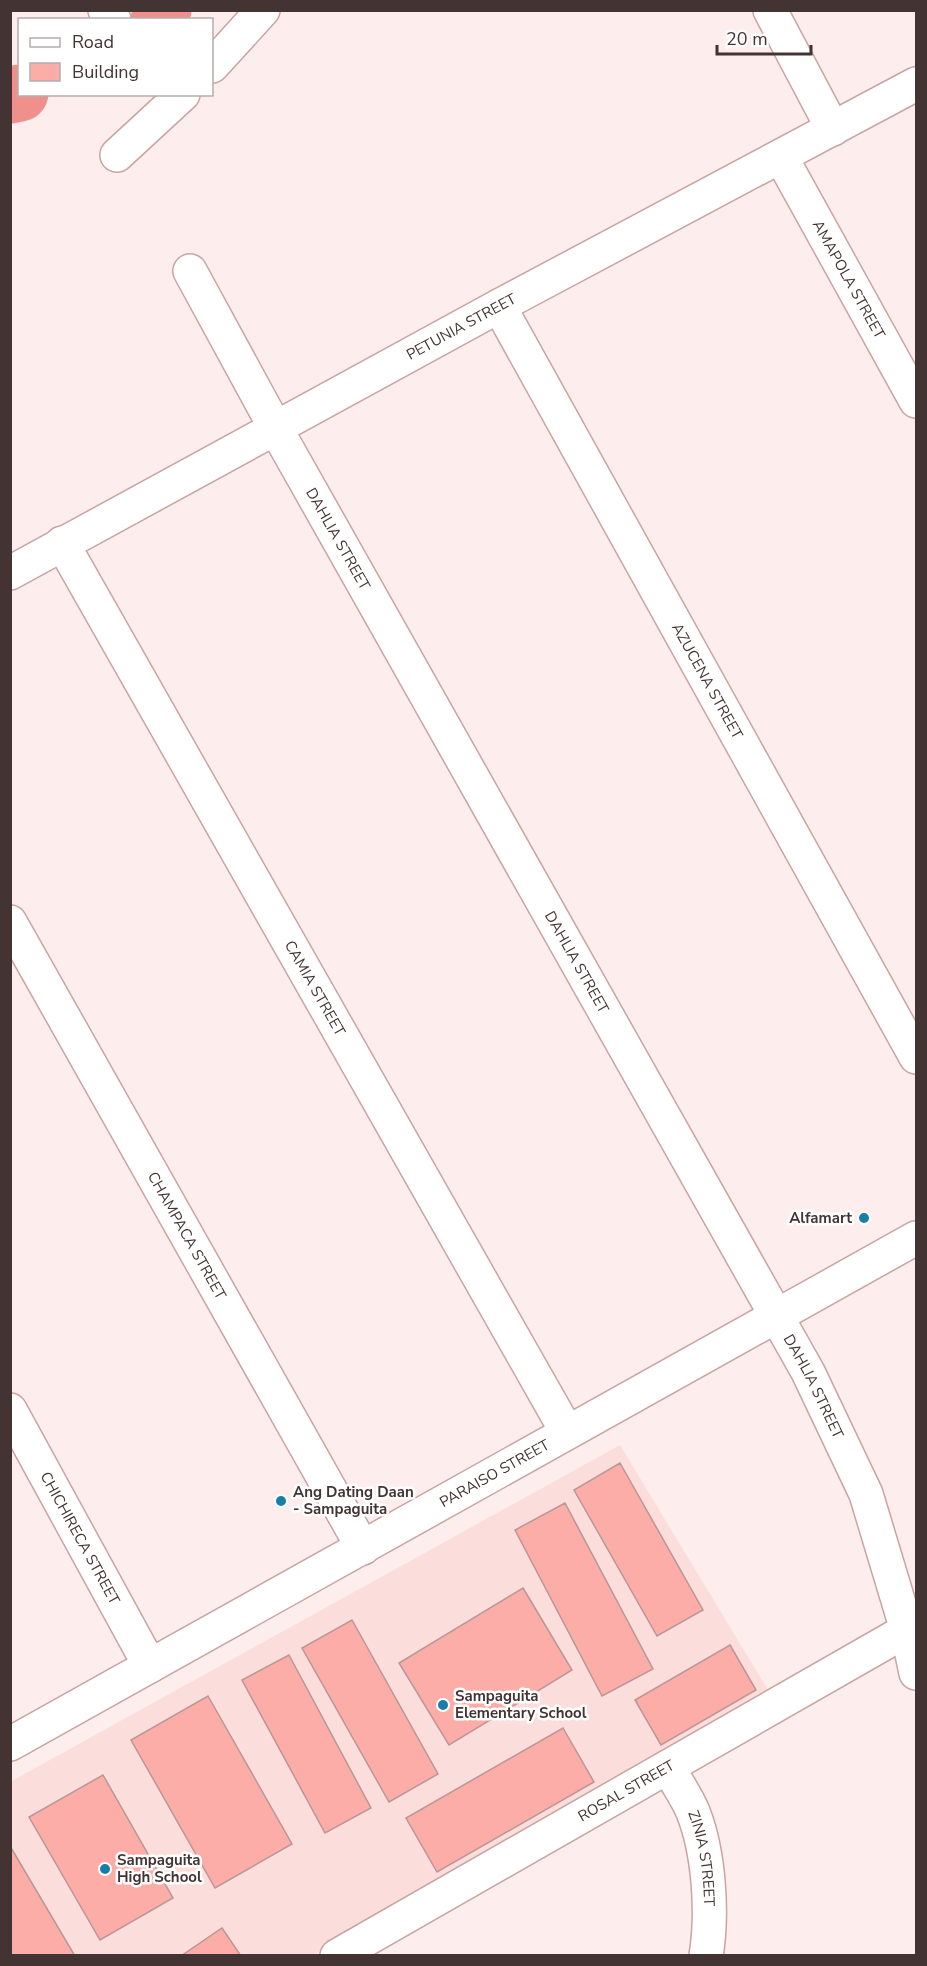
<svg xmlns="http://www.w3.org/2000/svg" width="927" height="1966" font-family="'Nunito Sans',sans-serif">
	<rect width="100%" height="100%" fill="#fdedec"/>
	<path fill="#fbdedc" d="M620,1445L768,1690L313,1955H11L10,1782Z"/>
	<g fill="none" stroke-linecap="round" stroke-linejoin="round">
		<path stroke="#f0908c" stroke-width="57" d="M159,20L163,10
			M10,95L20,93"/>
	</g>
	<path fill="#fcada8" stroke="#bb9694" stroke-width="1.5" d="M620,1463L703,1610L657,1636L574,1490Z
		M565,1503L653,1669L602,1696L515,1530Z
		M523,1588L572,1670L449,1745L399,1663Z
		M352,1620L438,1774L389,1802L302,1648Z
		M730,1645L756,1690L661,1745L635,1700Z
		M289,1655L371,1808L325,1833L242,1680Z
		M208,1696L292,1844L215,1888L131,1740Z
		M563,1728L594,1782L437,1872L406,1818Z
		M103,1775L173,1898L100,1940L29,1817Z
		M10,1846L75,1956H10Z
		M222,1928L241,1956H181Z"/>
	<g fill="none" stroke-linecap="round" stroke-linejoin="round">
		<g stroke="#c9a4a1" stroke-width="36">
			<g id="minor">
				<path d="M105,10L114,20"/>
				<path d="M770,10L833,129"/>
				<path d="M212,66L263,10"/>
				<path d="M117,155L183,94"/>
				<path id="s1" d="M781,157L916,401"/>
				<path id="s2" d="M190,271L276,429L808,1372L866,1494L907,1630L916,1673"/>
				<path id="s3" d="M499,306L916,1057"/>
				<path id="s4" d="M62,543L567,1432"/>
				<path id="s5" d="M10,573L499,306L916,84"/>
				<path id="s6" d="M10,922L363,1548"/>
				<path id="s7" d="M10,1410L150,1666"/>
				<path id="s8" d="M10,1744L916,1238"/>
				<path id="s9" d="M668,1767C676,1782 687,1797 693,1812C709,1852 713,1913 706,1956"/>
				<path id="s10" d="M337,1956L916,1625"/>
			</g>
		</g>
		<use href="#minor" stroke="#fff" stroke-width="33"/>
	</g>
	<g fill="#187da8" stroke="#fff" stroke-width="2">
		<circle cx="864" cy="1218" r="6"/>
		<circle cx="281" cy="1501" r="6"/>
		<circle cx="443" cy="1705" r="6"/>
		<circle cx="105" cy="1869" r="6"/>
	</g>
	<g text-anchor="middle" stroke-width="5" stroke-linejoin="round" paint-order="stroke">
		<g font-size="15" fill="#433433" stroke="#fff">
			<text dy="5" stroke="none"><textPath href="#s1" startOffset="140">AMAPOLA STREET</textPath></text>
			<text dy="5" stroke="none"><textPath href="#s5" startOffset="514">PETUNIA STREET</textPath></text>
			<text dy="5" stroke="none"><textPath href="#s2" startOffset="306">DAHLIA STREET</textPath></text>
			<text dy="5" stroke="none"><textPath href="#s3" startOffset="429">AZUCENA STREET</textPath></text>
			<text dy="5" stroke="none"><textPath href="#s2" startOffset="792">DAHLIA STREET</textPath></text>
			<text dy="5" stroke="none"><textPath href="#s4" startOffset="512">CAMIA STREET</textPath></text>
			<text dy="5" stroke="none"><textPath href="#s6" startOffset="360">CHAMPACA STREET</textPath></text>
			<text dy="5" stroke="none"><textPath href="#s2" startOffset="1278">DAHLIA STREET</textPath></text>
			<text dy="5" stroke="none"><textPath href="#s8" startOffset="555">PARAISO STREET</textPath></text>
			<text dy="5" stroke="none"><textPath href="#s7" startOffset="146">CHICHIRECA STREET</textPath></text>
			<text dy="5" stroke="none"><textPath href="#s10" startOffset="333">ROSAL STREET</textPath></text>
			<text dy="5" stroke="none"><textPath href="#s9" startOffset="99">ZINIA STREET</textPath></text>
		</g>
		<g font-size="15" font-weight="bold" fill="#433433" stroke="#fff" text-anchor="start">
			<text x="852" y="1223" text-anchor="end">Alfamart</text>
			<text x="293" y="1497">Ang Dating Daan<tspan x="293" dy="17">- Sampaguita</tspan></text>
			<text x="455" y="1701">Sampaguita<tspan x="455" dy="17">Elementary School</tspan></text>
			<text x="117" y="1865">Sampaguita<tspan x="117" dy="17">High School</tspan></text>
		</g>
	</g>
	<rect width="927" height="1966" fill="none" stroke="#433433" stroke-width="24"/>
	<rect x="18" y="18" width="195" height="78" fill="#ffffff" stroke="#b4aead" stroke-width="1.5"/>
	<rect x="30" y="38" width="30" height="9" fill="#ffffff" stroke="#b4aead" stroke-width="1.5"/>
	<text x="72" y="48" font-size="18" fill="#433433">Road</text>
	<rect x="30" y="63" width="30" height="18" fill="#fcada8" stroke="#b4aead" stroke-width="1.5"/>
	<text x="72" y="78" font-size="18" fill="#433433">Building</text>
	<path d="M717 45v9h94v-9" fill="none" stroke="#433433" stroke-width="3"/>
	<text x="726" y="45" font-size="18" fill="#433433" stroke="#ffffff" stroke-width="4.5" paint-order="stroke">20 m</text>
</svg>
